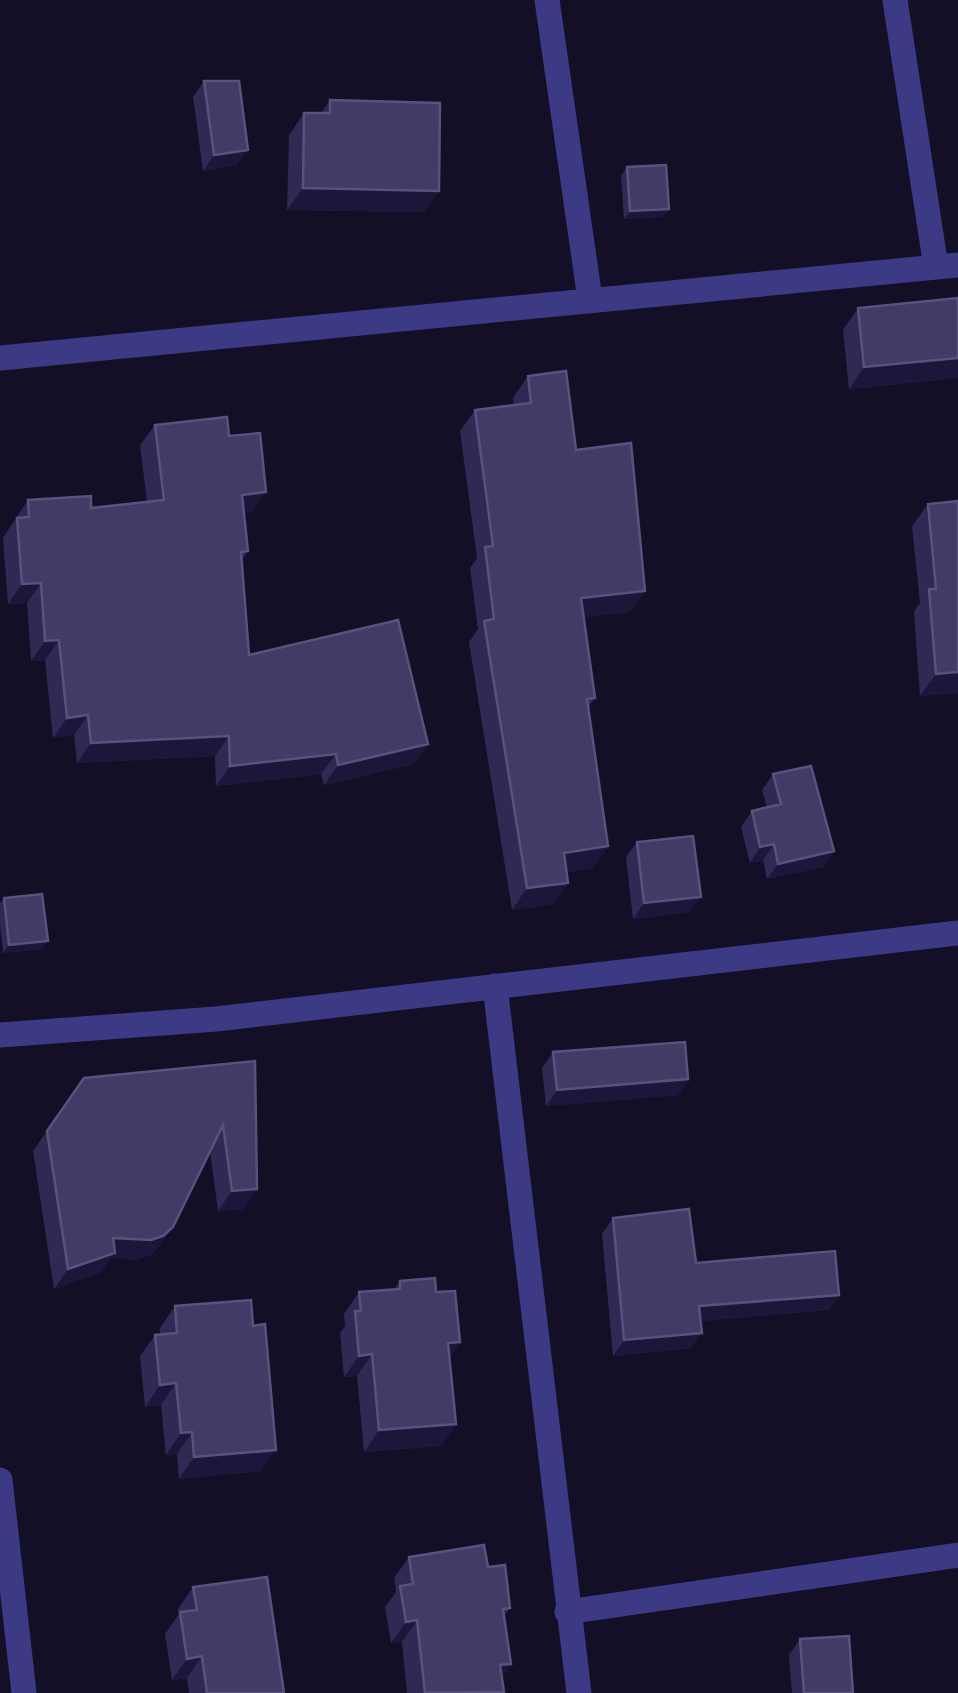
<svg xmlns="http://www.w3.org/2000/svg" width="958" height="1693" font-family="Karla,sans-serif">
	<rect width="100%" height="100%" fill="#130f26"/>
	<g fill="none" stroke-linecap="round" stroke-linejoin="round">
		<path stroke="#3d3a85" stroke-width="25" d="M547,0L590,299
			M895,0L936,267
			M0,358L958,265
			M495,986L579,1693
			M0,1035L216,1019L958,933
			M0,1480L24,1693
			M567,1612L958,1555"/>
	</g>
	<path fill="#312854" d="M204,81L237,165L203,171L193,97Z
		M330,100L439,191L424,212L287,210L289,135L304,113H321Z
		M627,167L669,209L663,217L624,219L621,176Z
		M958,298V378L849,389L843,330L858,308Z
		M528,376L576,450L645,591L630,612L583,617L595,698L588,708L608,846L593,868L566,872L568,883L553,904L512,910L469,642L478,629L470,568L477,558L460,431L475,410L514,405L513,398Z
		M155,425L229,436L266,492L252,512L244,513L248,551L242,560L249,655L428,744L414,764L324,785L321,774L216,786L215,756L77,763L74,735L53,738L45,660L31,661L27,603L8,604L3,538L28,500L91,508L147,501L140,445Z
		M958,501V693L920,696L914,611L920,603L912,526L928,504Z
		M773,774L834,851L823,867L767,879L763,860L750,863L741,827L752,811L767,808L762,790Z
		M637,842L690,912L633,919L626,857Z
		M4,898L42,949L3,953L0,924V903Z
		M553,1052L688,1079L678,1095L546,1106L542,1068Z
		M255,1061L244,1209L218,1211L210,1151L173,1227L159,1246L150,1255L137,1260L111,1258L101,1272L54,1289L33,1151L84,1078Z
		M613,1218L696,1263L829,1310L701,1321L691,1348L613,1356L602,1234Z
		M400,1281L436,1292L460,1342L449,1358L456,1424L441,1446L364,1452L357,1376L344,1377L340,1333L345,1326L344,1314L359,1292L394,1290Z
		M175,1306L261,1471L179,1479L177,1454L166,1455L161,1405L145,1407L140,1356L155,1335L160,1334V1328Z
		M409,1557L488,1567L510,1608L504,1616L511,1664L502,1677L503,1693H407L402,1642L391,1643L385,1607L396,1592L394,1578Z
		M193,1587L284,1693H189L187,1678L172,1680L165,1634L179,1614L178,1609Z
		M800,1639L853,1693H792L789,1655Z"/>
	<path fill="#1d163a" d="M248,150L237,165L203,171L214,155Z
		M303,188L439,191L424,212L287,210Z
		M669,209L663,217L624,219L630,211Z
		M958,358V378L849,389L864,367Z
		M266,492L252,512L228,515L242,495Z
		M41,583L27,603L8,604L22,584Z
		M645,591L630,612L566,619L581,598Z
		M59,640L45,660L31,661L45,641Z
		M958,672V693L920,696L936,674Z
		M88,715L74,735L53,738L67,718Z
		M229,736L215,756L77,763L91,743Z
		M428,744L414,764L324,785L338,765Z
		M336,754L321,774L216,786L230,766Z
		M774,844L763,860L750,863L760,847Z
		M608,846L593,868L549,874L564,853Z
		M834,851L823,867L767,879L778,864Z
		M568,883L553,904L512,910L527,888Z
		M701,897L690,912L633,919L644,903Z
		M48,941L42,949L3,953L9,945Z
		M688,1079L678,1095L546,1106L557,1090Z
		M257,1189L244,1209L218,1211L232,1191Z
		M173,1227L159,1246L150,1255L137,1260L111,1258L101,1272L54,1289L68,1269L113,1238Z
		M839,1295L829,1310L689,1322L699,1306Z
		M702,1333L691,1348L613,1356L624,1340Z
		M460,1342L445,1364L448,1343Z
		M372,1354L357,1376L344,1377L359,1356Z
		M176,1383L161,1405L145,1407L160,1385Z
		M456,1424L441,1446L364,1452L379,1430Z
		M192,1432L177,1454L166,1455L181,1433Z
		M276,1450L261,1471L179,1479L194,1457Z
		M417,1620L402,1642L391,1643L406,1622Z
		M202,1656L187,1678L172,1680L187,1659Z
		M511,1664L496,1685L500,1665Z"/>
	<path fill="#433a66" stroke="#5a527e" stroke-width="2.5" d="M204,81H239L248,150L214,155Z
		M330,100L440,103L439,191L303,188L304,113H330Z
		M666,165L669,209L630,211L627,167Z
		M958,298V358L864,367L858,308Z
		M566,371L576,450L631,443L645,591L581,598L595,698L587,699L608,846L564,853L568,883L527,888L484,621L494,619L485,547L493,546L475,410L531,403L528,376Z
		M227,417L229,436L260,433L266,492L242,495L248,551L241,552L249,655L398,620L428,744L338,765L336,754L230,766L229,736L91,743L88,715L67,718L59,640L45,641L41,583L22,584L17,518L29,517L28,500L91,496V508L164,500L155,425Z
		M958,501V672L936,674L929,589H936L928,504Z
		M811,766L834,851L778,864L774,844L760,847L752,811L781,804L773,774Z
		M693,836L701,897L644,903L637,842Z
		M42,894L48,941L9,945L4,898Z
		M685,1042L688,1079L557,1090L553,1052Z
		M255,1061L257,1189L232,1191L223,1125L173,1227L163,1236L151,1240L113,1238L115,1253L68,1269L47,1131L84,1078Z
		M689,1209L696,1263L835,1251L839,1295L699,1306L702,1333L624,1340L613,1218Z
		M435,1278L436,1292L455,1291L460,1342L448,1343L456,1424L379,1430L372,1354L359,1356L355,1311H361L359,1292L400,1289V1281Z
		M251,1300L253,1326L265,1324L276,1450L194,1457L192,1432L181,1433L176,1383L160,1385L155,1335L177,1333L175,1306Z
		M484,1545L488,1567L505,1565L510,1608L503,1609L511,1664L500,1665L504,1692L425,1693L417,1620L406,1622L400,1586L413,1584L409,1557Z
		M267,1577L284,1693H207L202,1656L187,1659L180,1612L197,1610L193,1587Z
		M849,1636L853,1693H804L800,1639Z"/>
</svg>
